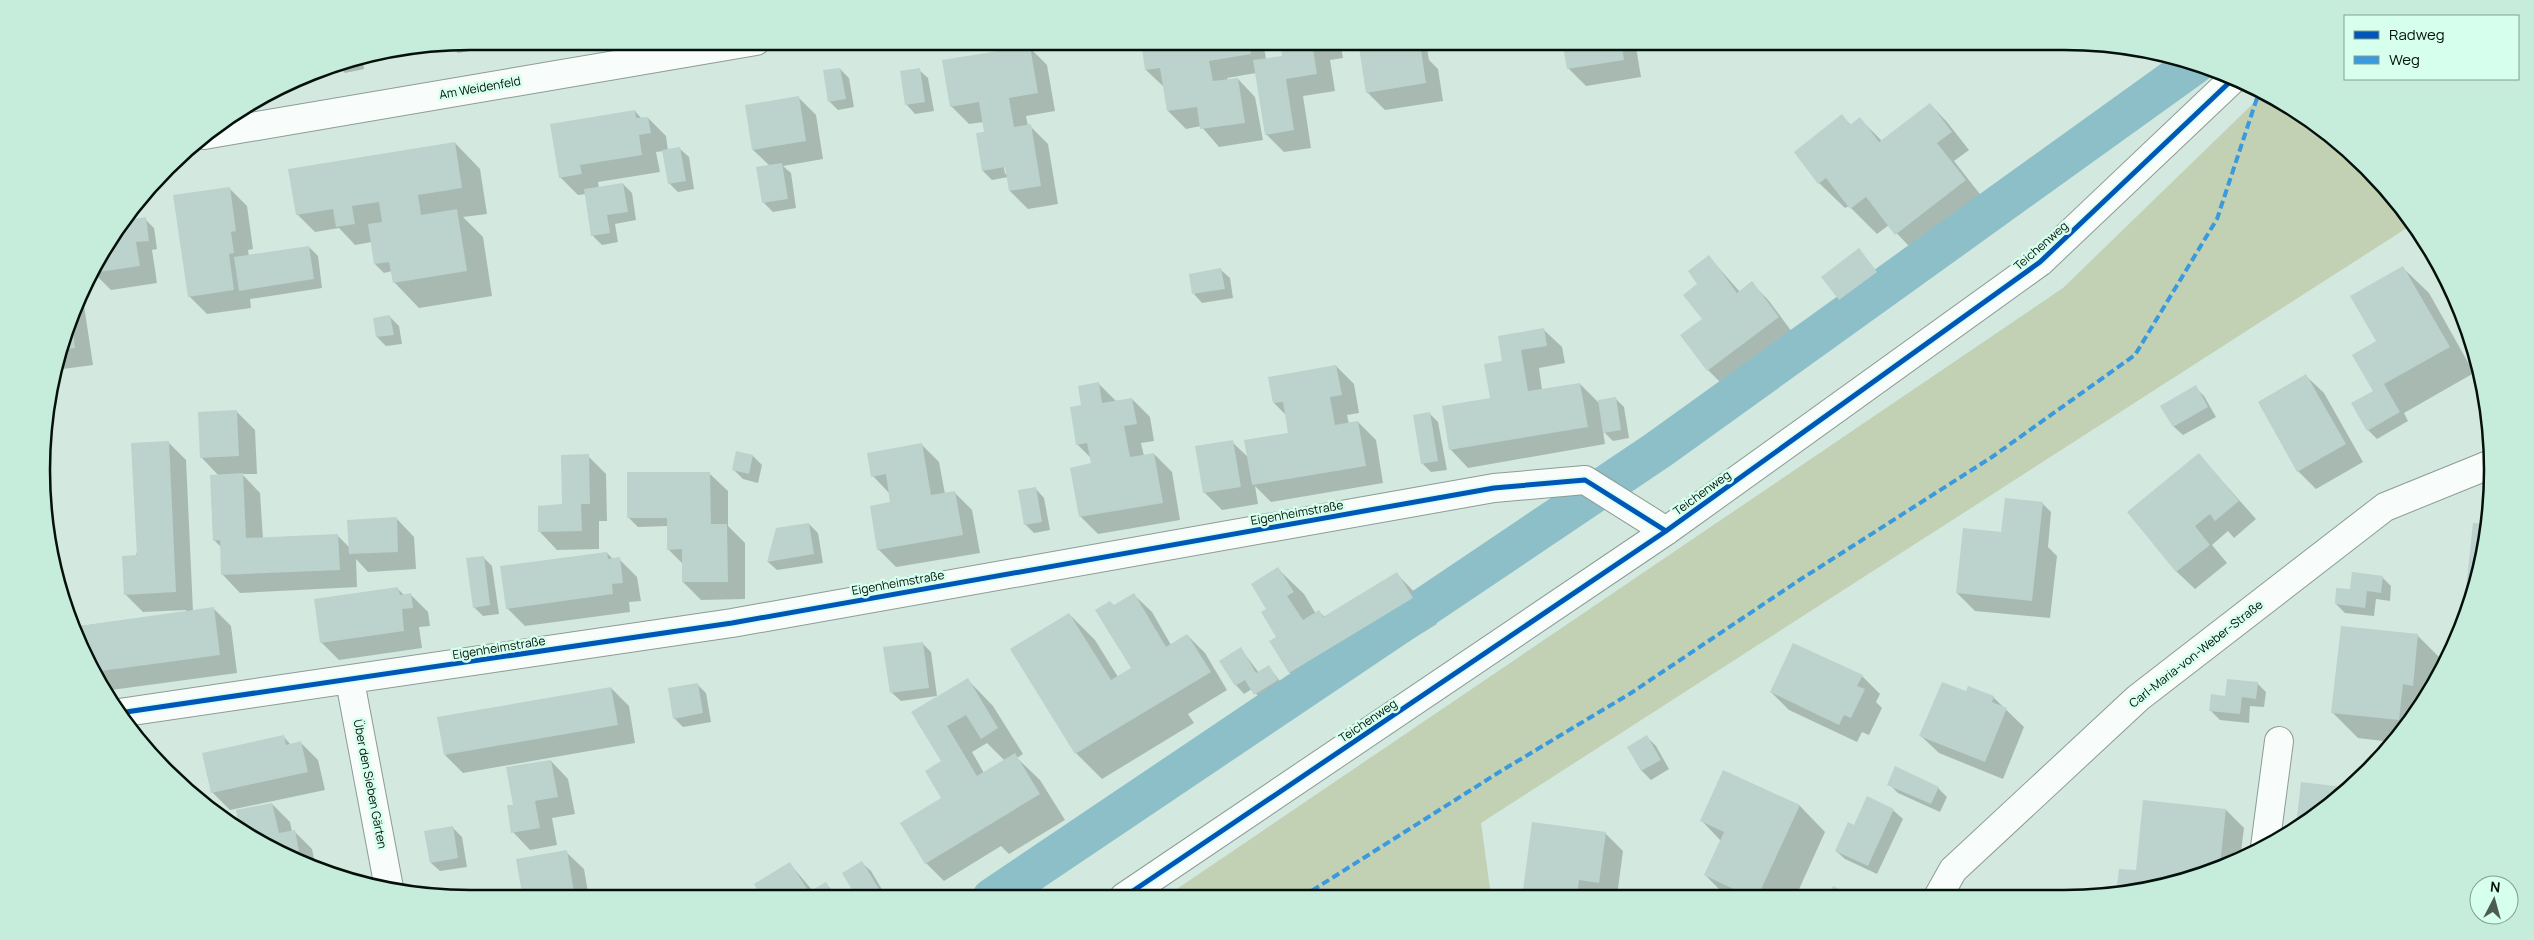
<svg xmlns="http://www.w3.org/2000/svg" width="2534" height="940" font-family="Manrope,sans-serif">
	<rect width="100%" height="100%" fill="#d3e8df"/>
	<path fill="#c2d0b3" d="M2265,92L2325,130L2387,188L2413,224L1481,823L1491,896L1165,897L2063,288Z"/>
	<path fill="#0003" fill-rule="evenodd" d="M470,41H481V49L458,53L449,45Z
		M1142,41H1263L1266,59L1284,57L1281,41H1340L1343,58L1330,60L1335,91L1303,96L1311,148L1284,152L1266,134L1256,73L1227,78L1228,80L1238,79L1255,97L1263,140L1219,147L1201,126L1186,129L1168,111L1165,88L1146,70Z
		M1350,41H1441L1426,43L1429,60L1438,69L1443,101L1385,110L1367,92L1361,52Z
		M1564,41H1635L1641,77L1586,86L1568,68Z
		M1030,48L1047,65L1055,111L1026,116L1028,126H1030L1048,144L1058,204L1028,209L1010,191L1008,177L992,180L983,171L985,133L984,122L969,124L951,106ZM996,120L1007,173L1005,174Z
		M393,54V57L363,62L364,69L345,73L336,63Z
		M840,69L849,78L854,107L838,110L829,101Z
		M919,70L928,78L934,111L915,114L907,105L901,72Z
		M798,97L816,115L823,159L783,166L791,173L796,208L773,212L764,203L758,168L770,166L753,150Z
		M1930,104L1947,122L1969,150L1954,161L1983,198L1948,226L1955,234L1922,260L1889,225L1877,234L1849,206L1845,208L1819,183L1842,116L1851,125L1860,119L1882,141Z
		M635,111L642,119L648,118L666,136L668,151L680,149L689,157L694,189L678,192L669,183L664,151L656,152L660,172L598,182L599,188L623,184L632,193L636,220L615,224L618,242L602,245L593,236L586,194L578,195L560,177Z
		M455,143L480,169L487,214L463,217L483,237L492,296L419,308L394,282L392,271L384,273L375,264L372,242L355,245L339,228L315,232L297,214Z
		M229,188L247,206L253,249L248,250L249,256L309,247L318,256L322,288L250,299L251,308L207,314L189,296Z
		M131,216L136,220L145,219L154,228L157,249L152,250L157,283L111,290L98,277L88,279L99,256Z
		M1858,250L1885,281L1849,308L1823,277Z
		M1709,257L1740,292L1752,283L1769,301L1795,336L1726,388L1708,370L1699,284Z
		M2403,268L2429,293L2474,373L2404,413L2408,421L2377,439L2368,430L2375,391L2377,342Z
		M1221,270L1230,278L1233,298L1202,303L1194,294Z
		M82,292L93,365L55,370L64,332Z
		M390,317L399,326L402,344L386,346L377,337L375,319Z
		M1544,330L1562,347L1565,363L1539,368L1542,390L1580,384L1600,404L1615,398L1624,407L1629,438L1613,441L1603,431L1605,444L1468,468L1451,450L1491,399L1504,362Z
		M1336,366L1354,384L1359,413L1347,415L1349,424L1358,422L1376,440L1383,483L1271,502L1255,486L1258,504L1222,510L1204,492L1232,442L1249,458L1289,434L1286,415L1274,403Z
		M2306,376L2324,393L2363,462L2316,489L2298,471L2259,402Z
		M1098,383L1116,401L1132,399L1150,417L1154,441L1141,443L1144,456L1154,454L1172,472L1180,520L1098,534L1080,516L1093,464L1092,459L1077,444L1083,406Z
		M2195,387L2204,396L2216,417L2183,435L2174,427L2162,406Z
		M237,412L255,430L257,474H242L260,493L263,539L337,535L350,548L397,519L414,537L416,569L368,572L356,559L357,587L240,593L223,575L221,547L214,540L219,476L201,457Z
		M1429,413L1438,422L1447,470L1431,472L1422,463Z
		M168,442L186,460L193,611L213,608L231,626L237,673L104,691L74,634L73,627L186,612V610L143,612L125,594Z
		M921,444L939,462L945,494L954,492L972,510L980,553L896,567L878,549L892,503L890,494L873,476Z
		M2199,455L2256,519L2234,538L2228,531L2212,545L2227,563L2195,589L2177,572L2129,512Z
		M588,456L606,474L607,521H599V549L557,550L540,532L563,506Z
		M753,456L762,465L758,483L743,479L734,470Z
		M710,474L728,491V526L745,543V599L701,600L683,582V564L668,549V526L638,527L629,518Z
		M1036,489L1044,498L1050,530L1034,533L1025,524Z
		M2042,503L2051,512L2048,547L2057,556L2050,618L1975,611L1957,593L2003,534Z
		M809,524L818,533L823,563L777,570L768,562Z
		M2475,524L2487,526L2478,581L2469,600L2467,598Z
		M607,553L613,559H619L637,577L641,601L629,602L630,612L525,626L507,608Z
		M483,557L492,566L499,614L483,616L474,607Z
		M1278,569L1304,594L1316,614L1319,612L1325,617L1397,574L1422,600L1437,624L1316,698L1290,673L1271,641L1278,637L1268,609Z
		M2382,577L2391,586L2390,601L2376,599L2374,616L2345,613L2336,604Z
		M398,589L404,595L410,594L428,612L430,626L419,627L422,648L339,660L321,642Z
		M1134,595L1152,612L1171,645L1187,635L1205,653L1227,690L1188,714L1194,723L1102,779L1076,753L1069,614L1095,640L1118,677L1133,668L1114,607Z
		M2417,635L2442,660L2421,708L2391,742L2358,738L2333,713Z
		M922,643L931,652L937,696L901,701L892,693Z
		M1241,649L1259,673L1269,667L1286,689L1264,703L1252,689L1244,694L1236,685Z
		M1862,676L1880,694L1876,702L1882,708L1869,735L1862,732L1857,742L1789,710L1771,692Z
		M968,680L993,706L1023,754L1017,758L1040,780L1065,820L1009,854L1001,846L944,881L926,863L943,798V762L913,713ZM987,743L1005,761L984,773L972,752Z
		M2257,683L2266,692L2264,707L2250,706L2249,723L2220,720L2211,711L2226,697Z
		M697,684L706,693L711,722L683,727L674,718Z
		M611,688L629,706L635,743L463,773L445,755Z
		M1993,697L2024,727L2003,779L1939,753L1921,736Z
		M284,737L291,745L300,742L318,760L325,790L230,810L212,792Z
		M1647,737L1656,746L1669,769L1651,780L1642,771L1628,747Z
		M551,761L568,779L575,814L552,818L557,845L530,850L513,832L514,806Z
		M1724,772L1800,806L1825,832L1796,896H1726L1705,875L1721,841L1701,820Z
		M1889,784L1938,788L1947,797L1940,812L1898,793Z
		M2302,784L2350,789L2297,825Z
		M1868,798L1894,811L1903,819L1877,874L1845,859L1836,851L1855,827Z
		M272,804L290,822L292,832L294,831L312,849L316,868L281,855L241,830L237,811Z
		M2226,810L2244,828L2240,859L2118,895L2120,870L2137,872Z
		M453,828L462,837L467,867L440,871L431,863Z
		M1605,833L1623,851L1617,896H1530L1524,890Z
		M566,852L584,869L589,898L524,899Z
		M862,863L871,871L887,898H858Z
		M790,864L813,891L826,884L840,898H764L755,884Z
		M480,895L483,899L464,898Z"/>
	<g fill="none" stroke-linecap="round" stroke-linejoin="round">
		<path stroke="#8dbfc9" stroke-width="40" d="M992,898L1658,450L2195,64"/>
	</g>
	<path fill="#bbd2cd" d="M1141,41H1249L1251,54L1209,61L1213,81L1238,78L1245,123L1200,129L1197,107L1167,111L1160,68L1145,70Z
		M1280,41H1316L1312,43L1317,74L1286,79L1294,130L1265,135L1253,60L1282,56Z
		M1358,41H1412L1413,51L1421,50L1426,83L1366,93Z
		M1562,41H1621L1624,60L1567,69Z
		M1030,46L1038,93L1009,98L1014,127L1031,124L1041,186L1009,191L1005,167L982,171L976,133L984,132L979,102L950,107L942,60Z
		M840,68L846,99L828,102L823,70Z
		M920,68L925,102L905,105L900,71Z
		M799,96L806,141L752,150L745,105Z
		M1930,103L1952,132L1937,143L1966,180L1895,235L1866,197L1850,209L1826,178L1818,184L1794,152L1842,114L1850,125L1860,117L1879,142Z
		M635,110L636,118L648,117L651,133L639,135L642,155L580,165L582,174L559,178L550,124Z
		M455,142L462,188L418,195L421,215L457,209L467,271L393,283L389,262L374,264L368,224L382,222L379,202L352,206L355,224L336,227L333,209L296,215L288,169Z
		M680,147L686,181L668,184L662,150Z
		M782,163L788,199L762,203L756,167Z
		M623,183L628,212L607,215L610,233L591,236L584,189Z
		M230,187L236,231L231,232L234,253L229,254L234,290L188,297L173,195Z
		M133,214V219L146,217L149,241L136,242L140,266L92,273L99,256Z
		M309,246L314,279L239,291L234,257Z
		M1859,248L1877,272L1839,300L1821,277Z
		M1709,255L1737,293L1752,281L1779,317L1707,371L1680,335L1702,319L1683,295L1697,284L1688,271Z
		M2403,266L2450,347L2384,384L2400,412L2367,431L2351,403L2373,391L2352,355L2376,341L2350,296Z
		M1221,268L1225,289L1192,294L1189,274Z
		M390,315L394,335L376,337L373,318Z
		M71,317L75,348L60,350L64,332Z
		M1544,328L1547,346L1521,350L1528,391L1580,383L1588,427L1449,450L1442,406L1490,398L1484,364L1502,361L1498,336Z
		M1336,365L1342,395L1330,397L1335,425L1358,421L1366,466L1252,485L1244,440L1288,433L1283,402L1273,403L1268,377Z
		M2306,374L2346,444L2297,472L2258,402Z
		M1099,382L1102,403L1132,398L1137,424L1124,426L1130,457L1154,453L1163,503L1079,517L1070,468L1091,463L1087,443L1076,445L1070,407L1081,405L1078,386Z
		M2196,385L2208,407L2173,427L2160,406Z
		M1616,397L1621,430L1603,433L1598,400Z
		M237,410L239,456L200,458L198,412Z
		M1430,412L1438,461L1421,464L1413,415Z
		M1233,440L1241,487L1203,493L1195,446Z
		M169,441L176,592L124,595L122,556L137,555L131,443Z
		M922,443L931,495L955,491L963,535L877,550L870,506L890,502L886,474L871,477L867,453Z
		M736,451L753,455L749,474L732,470Z
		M2199,453L2239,501L2215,521L2210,514L2195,526L2210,545L2176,572L2127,512Z
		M589,454L590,504H581L582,531L538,532V506L562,504L561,455Z
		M627,472H710L711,524H727L728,582H682V549L667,550V518H627Z
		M243,473L246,538L338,534L340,570L221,575L220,540L213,541L210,475Z
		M1036,487L1042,522L1024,525L1018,490Z
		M2005,498L2043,502L2032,601L1956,593L1963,528L2001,532Z
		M397,517L398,552L349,554L347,520Z
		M809,523L814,554L767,562L776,528Z
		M2473,523L2487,524L2478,581L2470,599L2465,598Z
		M607,552L608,559L620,557L623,583L612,584L613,594L506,609L500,566Z
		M484,556L490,605L473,608L466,558Z
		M1278,567L1294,592L1287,596L1303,620L1319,610L1323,617L1397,572L1413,598L1289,673L1269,641L1276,637L1261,612L1266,609L1251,584Z
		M2352,572L2383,576L2381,593L2367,591L2365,608L2335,604L2336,588L2350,589Z
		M398,587L400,595L411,593L413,608L402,609L404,631L320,643L314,599Z
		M1134,593L1166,647L1187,634L1211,672L1075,754L1010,649L1069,613L1111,680L1131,668L1095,610L1110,601L1114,605Z
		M214,607L220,655L94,672L72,627Z
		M2341,626L2418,634L2413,686L2403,684L2399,720L2331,713Z
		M923,642L929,688L890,693L883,647Z
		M1793,643L1863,675L1857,686L1865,689L1851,718L1844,715L1839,725L1770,692Z
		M1241,647L1256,673L1269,665L1278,680L1254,695L1245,680L1235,686L1219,661Z
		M968,678L998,728L981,739L966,715L947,726L977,776L1015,753L1040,794L925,864L900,823L941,798L925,771L941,761L911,712Z
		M2227,679L2258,682L2256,699L2242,697L2240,714L2209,711L2211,694L2225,696Z
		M1942,682L1966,691L1968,686L1994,696L1992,702L2007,708L1985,762L1919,736Z
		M698,683L703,713L673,719L668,688Z
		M611,687L618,725L444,755L437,717Z
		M284,735L286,745L301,741L308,772L211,793L202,753Z
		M1647,735L1661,760L1641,771L1627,747Z
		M551,760L558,797L535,801L540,828L511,833L507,805H513L506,767Z
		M1895,766L1939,787L1931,804L1887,785Z
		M1723,770L1800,805L1758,896H1748L1704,875L1724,832L1700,821Z
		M2301,782L2351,788L2296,826Z
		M1867,796L1894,809L1868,866L1835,851L1848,822L1854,825Z
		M2143,800L2226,809L2220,865L2116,895L2119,869L2136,870Z
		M272,803L279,833L295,830L299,851L281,855L240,829L236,810Z
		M1532,822L1606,832L1599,883L1579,880L1577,896L1523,890Z
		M453,826L458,858L430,863L424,831Z
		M567,850L575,898L523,899L516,859Z
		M862,861L884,897L883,898H857L842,873Z
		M790,862L809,892L826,882L835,898H762L754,884Z
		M1833,886L1854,896H1829Z"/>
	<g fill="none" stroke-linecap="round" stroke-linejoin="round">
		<g stroke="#8c9c95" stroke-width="30">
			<path id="minor" d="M204,135L756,41
				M350,681L389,888
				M119,713L732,623L1494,488L1585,480L1666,531
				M2265,847L2279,741
				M1939,895L1953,870L2138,698L2385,507L2491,464
				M1124,897L1666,531L2040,262L2234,78"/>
		</g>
		<use href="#minor" stroke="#f8fcfa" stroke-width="28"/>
		<path stroke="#399ade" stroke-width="4" stroke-dasharray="8 4" stroke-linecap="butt" d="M1302,897L1501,771L1631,693L1798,581L1992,457L2135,355L2217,219L2260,89"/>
		<g stroke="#d7ffed" stroke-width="8">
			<path id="cycleway" d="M119,713L732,623L1494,488L1585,480L1666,531
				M1124,897L1666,531L2040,262L2234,78"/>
		</g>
		<use href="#cycleway" stroke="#0057b8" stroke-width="5"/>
	</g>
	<g text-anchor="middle" stroke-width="5" stroke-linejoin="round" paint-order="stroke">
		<g font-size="12" fill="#03100b" stroke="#d7ffed">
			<text transform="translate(480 88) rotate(-10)" y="4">Am Weidenfeld</text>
			<text transform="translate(2041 246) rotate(-41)" y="4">Teichenweg</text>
			<text transform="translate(1702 493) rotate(-36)" y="4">Teichenweg</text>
			<text transform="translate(1297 513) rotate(-10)" y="4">Eigenheimstraße</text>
			<text transform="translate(898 583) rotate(-10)" y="4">Eigenheimstraße</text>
			<text transform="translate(499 648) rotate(-9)" y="4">Eigenheimstraße</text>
			<text transform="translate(2196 654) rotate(-38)" y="4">Carl-Maria-von-Weber-Straße</text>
			<text transform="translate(1368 721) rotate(-34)" y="4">Teichenweg</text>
			<text transform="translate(370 784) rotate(79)" y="4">Über den Sieben Gärten</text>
		</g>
	</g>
	<path d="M0 0H2534V940H0ZM470 50H2064A420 420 0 0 1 2484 470V470A420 420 0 0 1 2064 890H470A420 420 0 0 1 50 470V470A420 420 0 0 1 470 50Z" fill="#c6ecdb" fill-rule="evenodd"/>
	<path fill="none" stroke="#03100b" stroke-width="2.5" d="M470 50H2064A420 420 0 0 1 2484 470V470A420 420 0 0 1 2064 890H470A420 420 0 0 1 50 470V470A420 420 0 0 1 470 50Z"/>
	<rect x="2344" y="15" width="175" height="65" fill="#d7ffed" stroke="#829f93"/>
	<rect x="2354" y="31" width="25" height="8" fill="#0057b8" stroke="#829f93"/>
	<text x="2389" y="40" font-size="15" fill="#03100b">Radweg</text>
	<rect x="2354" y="56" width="25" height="8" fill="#399ade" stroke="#829f93"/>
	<text x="2389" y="65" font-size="15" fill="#03100b">Weg</text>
	<g transform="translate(2494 900) rotate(6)"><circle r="24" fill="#d7ffed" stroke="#829f93"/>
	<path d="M0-4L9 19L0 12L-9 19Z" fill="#4c5c55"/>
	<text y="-8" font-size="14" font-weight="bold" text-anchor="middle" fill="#03100b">N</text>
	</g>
</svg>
